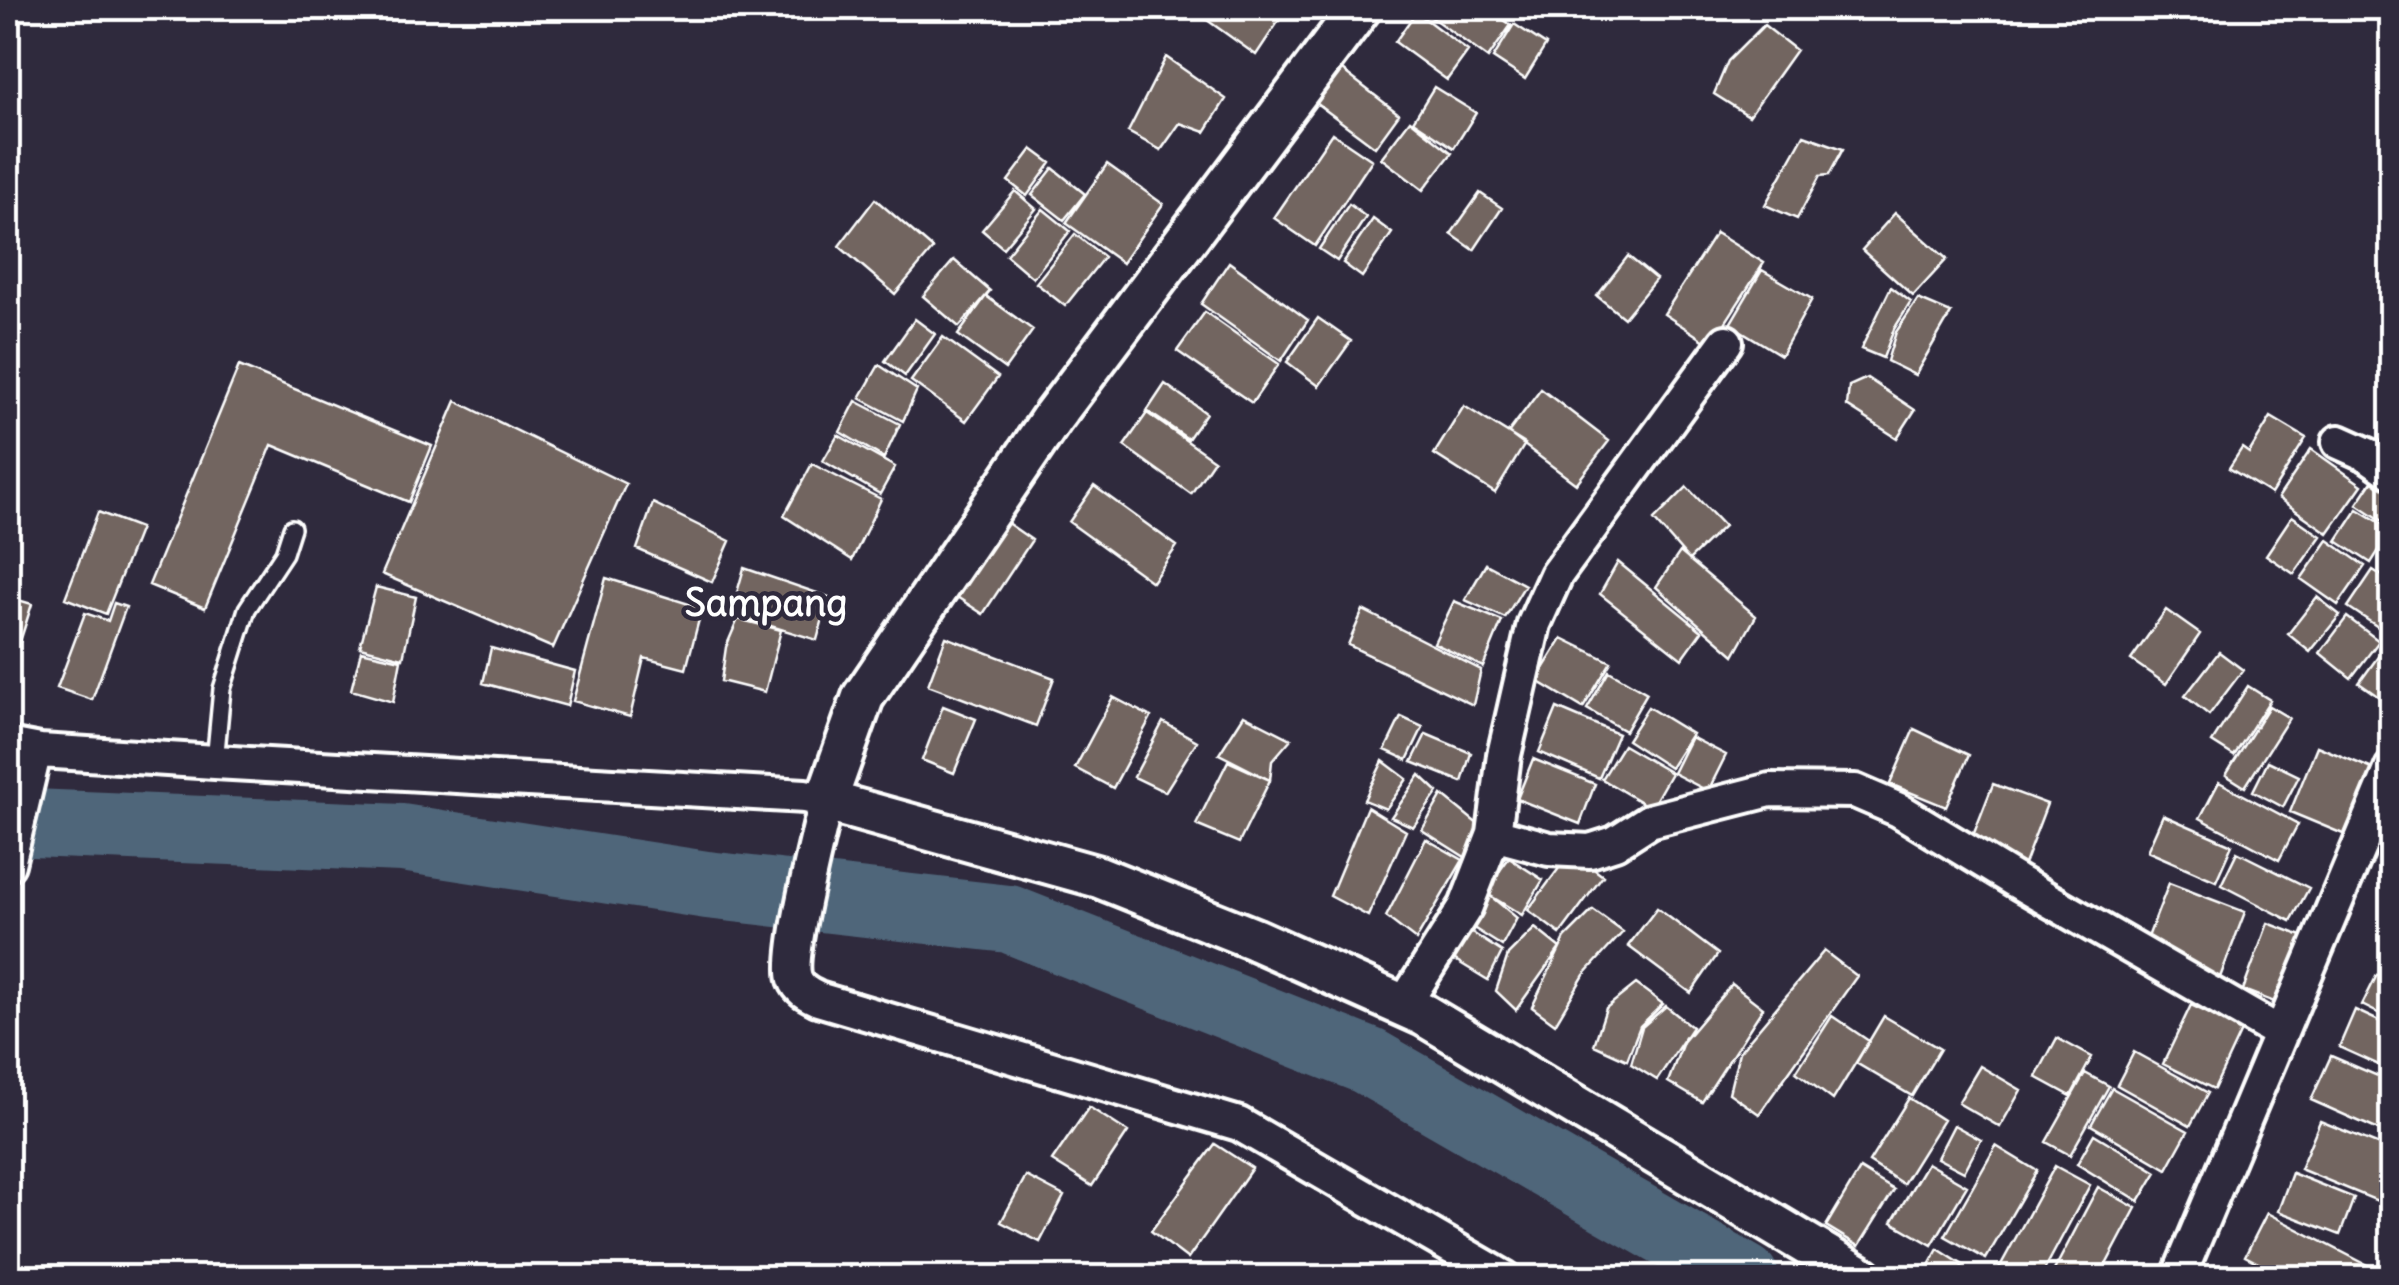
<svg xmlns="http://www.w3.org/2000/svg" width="2399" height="1285" font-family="Delius,sans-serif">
	<rect width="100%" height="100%" fill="#2f2a3d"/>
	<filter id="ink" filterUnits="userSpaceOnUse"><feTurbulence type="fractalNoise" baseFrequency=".01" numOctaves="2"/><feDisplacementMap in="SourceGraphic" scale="20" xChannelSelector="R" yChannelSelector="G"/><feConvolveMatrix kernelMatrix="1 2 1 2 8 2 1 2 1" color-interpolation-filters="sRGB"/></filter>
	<g filter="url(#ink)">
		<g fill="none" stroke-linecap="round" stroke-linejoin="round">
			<path stroke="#4f667a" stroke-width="68" d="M8,822L402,838L707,885L1009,919L1368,1061L1745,1278"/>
		</g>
		<path fill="#726560" stroke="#fff" stroke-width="2.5" d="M1205,8H1271L1282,16L1256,55L1200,15Z
			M1438,8H1487L1511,25L1488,58L1431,17Z
			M1416,12L1468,51L1447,80L1395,42Z
			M1514,24L1546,45L1525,79L1493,58Z
			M1764,25L1796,50L1749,116L1714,94L1728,61Z
			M1166,57L1226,99L1205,132L1180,123L1161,150L1128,132Z
			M1333,63L1399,114L1375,147L1308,97Z
			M1434,87L1476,113L1454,148L1413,121Z
			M1410,120L1452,153L1423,190L1381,158Z
			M1332,133L1372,160L1315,246L1274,218Z
			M1804,135L1843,149L1829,175L1820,176L1797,219L1765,205Z
			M1032,149L1051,163L1027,196L1008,181Z
			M1107,164L1163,204L1122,263L1066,223Z
			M1053,168L1085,194L1064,220L1032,195Z
			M1015,191L1036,209L1003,248L982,230Z
			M1480,193L1502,208L1474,250L1451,234Z
			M875,199L933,249L895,294L839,246Z
			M1349,204L1366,217L1337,261L1319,249Z
			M1043,209L1070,231L1033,278L1006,255Z
			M1895,213L1947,259L1913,296L1862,250Z
			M1373,219L1392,233L1362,277L1343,263Z
			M1716,233L1764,263L1711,345L1664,314Z
			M1075,234L1104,257L1065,306L1036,283Z
			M1628,256L1656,279L1624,318L1597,296Z
			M954,260L990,291L959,327L923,296Z
			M1229,262L1308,320L1281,361L1201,304Z
			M1762,270L1812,299L1781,355L1730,324Z
			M1891,287L1911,302L1894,329L1883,358L1861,349Z
			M986,296L1033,330L1005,369L958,335Z
			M1918,299L1951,313L1915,375L1887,361L1896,332Z
			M1205,312L1279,364L1252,403L1177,351Z
			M1318,318L1351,341L1319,386L1287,362Z
			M915,319L935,334L905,376L885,361Z
			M943,337L998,377L966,421L911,381Z
			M879,365L917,390L903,421L860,398Z
			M239,366L432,446L409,502L272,445L205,608L149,585Z
			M1867,378L1915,410L1897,438L1847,406L1849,386Z
			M1165,384L1206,413L1188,439L1147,411Z
			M1541,389L1609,441L1576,484L1508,433Z
			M456,401L626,484L553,648L382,574Z
			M856,401L900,424L884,458L840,432Z
			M1464,406L1525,444L1495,493L1434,454Z
			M1147,413L1214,460L1191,494L1124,446Z
			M2271,417L2306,438L2271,494L2229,468L2242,448L2249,453Z
			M838,435L895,467L880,494L823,461Z
			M2311,449L2362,485L2328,533L2278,498Z
			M812,464L881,499L852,560L784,516Z
			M2375,477L2392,488V527L2357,504Z
			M1094,486L1177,546L1152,582L1069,522Z
			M1687,487L1724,526L1689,560L1654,520Z
			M653,503L730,541L712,582L637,549Z
			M2358,509L2392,530L2371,563L2337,541Z
			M98,512L140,528L106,614L65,598Z
			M993,513L1032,540L983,614L943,588Z
			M2292,516L2321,536L2294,574L2266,555Z
			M2328,540L2365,566L2338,605L2301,579Z
			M1680,552L1756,616L1734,655L1656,587Z
			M1618,562L1702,631L1682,659L1600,594Z
			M1486,564L1525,585L1505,618L1465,600Z
			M744,568L829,597L817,640L731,614Z
			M2373,570L2392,582V607L2378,627L2348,607Z
			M606,578L702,608L686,669L644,658L630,717L573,701Z
			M376,587L416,597L403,658L360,647Z
			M8,597L32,604L19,645L8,641Z
			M2317,597L2340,615L2310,652L2288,634Z
			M1454,601L1502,621L1483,667L1434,643Z
			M114,603L126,607L92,700L57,688L85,613L108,621Z
			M1363,610L1481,670L1473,705L1348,645Z
			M2166,610L2200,634L2166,684L2131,660Z
			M2347,617L2379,641L2351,678L2320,653Z
			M738,619L781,630L765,692L721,681L726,647Z
			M946,637L1054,678L1036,726L928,685Z
			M1562,638L1611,662L1583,708L1536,680Z
			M2385,647L2392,652V684L2382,699L2359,683Z
			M491,648L575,671L567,706L483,683Z
			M361,651L401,660L393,702L351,690Z
			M2219,652L2243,670L2209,715L2185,696Z
			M1609,671L1647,693L1625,731L1587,709Z
			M2248,686L2270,700L2234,756L2212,742Z
			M1113,697L1151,717L1113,788L1075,768Z
			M943,706L976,719L954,773L922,760Z
			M2269,706L2289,718L2245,787L2226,775Z
			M1648,707L1692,734L1670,768L1627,740Z
			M1557,708L1618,734L1599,778L1539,752Z
			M1244,715L1291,739L1272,761L1270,780L1219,754Z
			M1401,717L1423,727L1407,760L1385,750Z
			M1163,722L1197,741L1165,792L1134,777Z
			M1914,729L1969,755L1946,807L1890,784Z
			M1426,734L1471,753L1462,782L1412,762Z
			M1691,737L1726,755L1708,791L1673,773Z
			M1623,745L1671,773L1651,808L1602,779Z
			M2317,746L2375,770L2348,836L2290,812Z
			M1533,759L1595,784L1580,824L1517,799Z
			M1228,761L1270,780L1239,843L1196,825Z
			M1383,761L1407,779L1386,809L1364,800Z
			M2268,761L2299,776L2283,807L2253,791Z
			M1420,775L1438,792L1413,827L1391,817Z
			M2219,782L2298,824L2279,860L2200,818Z
			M1993,784L2047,804L2023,867L1969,846Z
			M1442,795L1485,830L1468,859L1422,830Z
			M1367,807L1406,831L1368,916L1330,896Z
			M2163,815L2232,845L2216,881L2147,851Z
			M1426,839L1463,860L1416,940L1386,917Z
			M1571,852L1603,876L1560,934L1528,910Z
			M2237,852L2309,888L2291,921L2221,885Z
			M1509,858L1543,880L1522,915L1484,892Z
			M2169,883L2245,912L2219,980L2143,950Z
			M1488,894L1517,918L1502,946L1467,924Z
			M1657,908L1718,954L1691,993L1628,946Z
			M1593,910L1623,932L1584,975L1555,1024L1532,1007L1565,938Z
			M2268,923L2307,938L2282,1005L2243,990Z
			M1535,928L1560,948L1516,1010L1496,991L1508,955Z
			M1468,930L1502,952L1488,980L1447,955Z
			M1824,951L1857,976L1759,1114L1729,1093L1739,1052Z
			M2377,975L2392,982V1020L2362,1005Z
			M1636,984L1663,1004L1640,1026L1627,1060L1594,1045L1606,1008Z
			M1732,984L1763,1008L1702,1102L1668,1082L1683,1042Z
			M2191,1005L2242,1029L2214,1089L2163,1064Z
			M1666,1006L1692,1027L1657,1080L1631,1064L1642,1027Z
			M2355,1010L2392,1027V1071L2339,1047Z
			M1832,1016L1869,1041L1833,1100L1796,1072Z
			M1884,1016L1940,1049L1912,1096L1856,1063Z
			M2057,1038L2092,1057L2071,1096L2036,1077Z
			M2134,1052L2208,1093L2190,1126L2117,1085Z
			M2331,1056L2392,1082V1136L2311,1100Z
			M1980,1066L2021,1090L2000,1127L1958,1103Z
			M2085,1073L2109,1086L2070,1155L2046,1142Z
			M2112,1088L2188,1131L2167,1169L2091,1125Z
			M1909,1098L1943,1120L1903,1184L1869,1162Z
			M1089,1107L1128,1132L1092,1186L1052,1161Z
			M2320,1121L2392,1150V1207L2300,1169Z
			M1954,1125L1981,1140L1964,1172L1937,1158Z
			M2094,1134L2157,1172L2139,1202L2077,1164Z
			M1215,1144L1252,1168L1188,1259L1151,1231Z
			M1996,1146L2037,1171L1986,1259L1945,1236Z
			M1927,1163L1967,1186L1932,1245L1892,1222Z
			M2055,1166L2090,1185L2040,1278H2007L1997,1272Z
			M1860,1169L1894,1190L1859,1246L1826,1226Z
			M2292,1173L2354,1198L2340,1235L2278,1211Z
			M1026,1176L1064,1196L1040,1242L1001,1222Z
			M2098,1187L2136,1208L2099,1278H2050Z
			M2267,1213L2369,1266L2363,1278H2287L2245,1256Z
			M1938,1249L1963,1265L1955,1278H1922Z"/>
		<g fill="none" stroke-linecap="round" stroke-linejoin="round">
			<g stroke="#fff" stroke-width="22">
				<path id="service" d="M215,762L222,689L247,609L284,553L292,528"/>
			</g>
			<g stroke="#fff" stroke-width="40">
				<path id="minor" d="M2339,442L2368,455L2392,472
					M8,745L40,751L215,762L805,796L826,801C819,833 787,955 795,979C799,990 808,994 818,999L1239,1124L1505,1278
					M1494,834L1549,849L1590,851L1615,843L1649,821L1770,790L1855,791L1899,810L2016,881L2280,1033
					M8,864L35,750
					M1403,1006L1466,906L1494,834L1504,755L1534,624L1556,575L1726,342
					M2178,1278L2392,768"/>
			</g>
			<g stroke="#fff" stroke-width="48">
				<path id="tertiary" d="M1360,8L1052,418L863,697L826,801L1099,877L1254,939L1424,1015L1863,1278"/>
			</g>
			<use href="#service" stroke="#2f2a3d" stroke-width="15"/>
			<use href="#minor" stroke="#2f2a3d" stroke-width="32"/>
			<use href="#tertiary" stroke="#2f2a3d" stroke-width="40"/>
		</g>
	</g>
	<g text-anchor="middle" stroke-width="9" stroke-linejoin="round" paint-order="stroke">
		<g font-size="38" font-weight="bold" fill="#fff" stroke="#2f2a3d">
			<text x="766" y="616">Sampang</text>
		</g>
	</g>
	<rect width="2399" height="1285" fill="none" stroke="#2f2a3d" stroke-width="40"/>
	<rect x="20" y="20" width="2359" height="1245" fill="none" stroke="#fff" stroke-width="4" filter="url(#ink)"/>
</svg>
